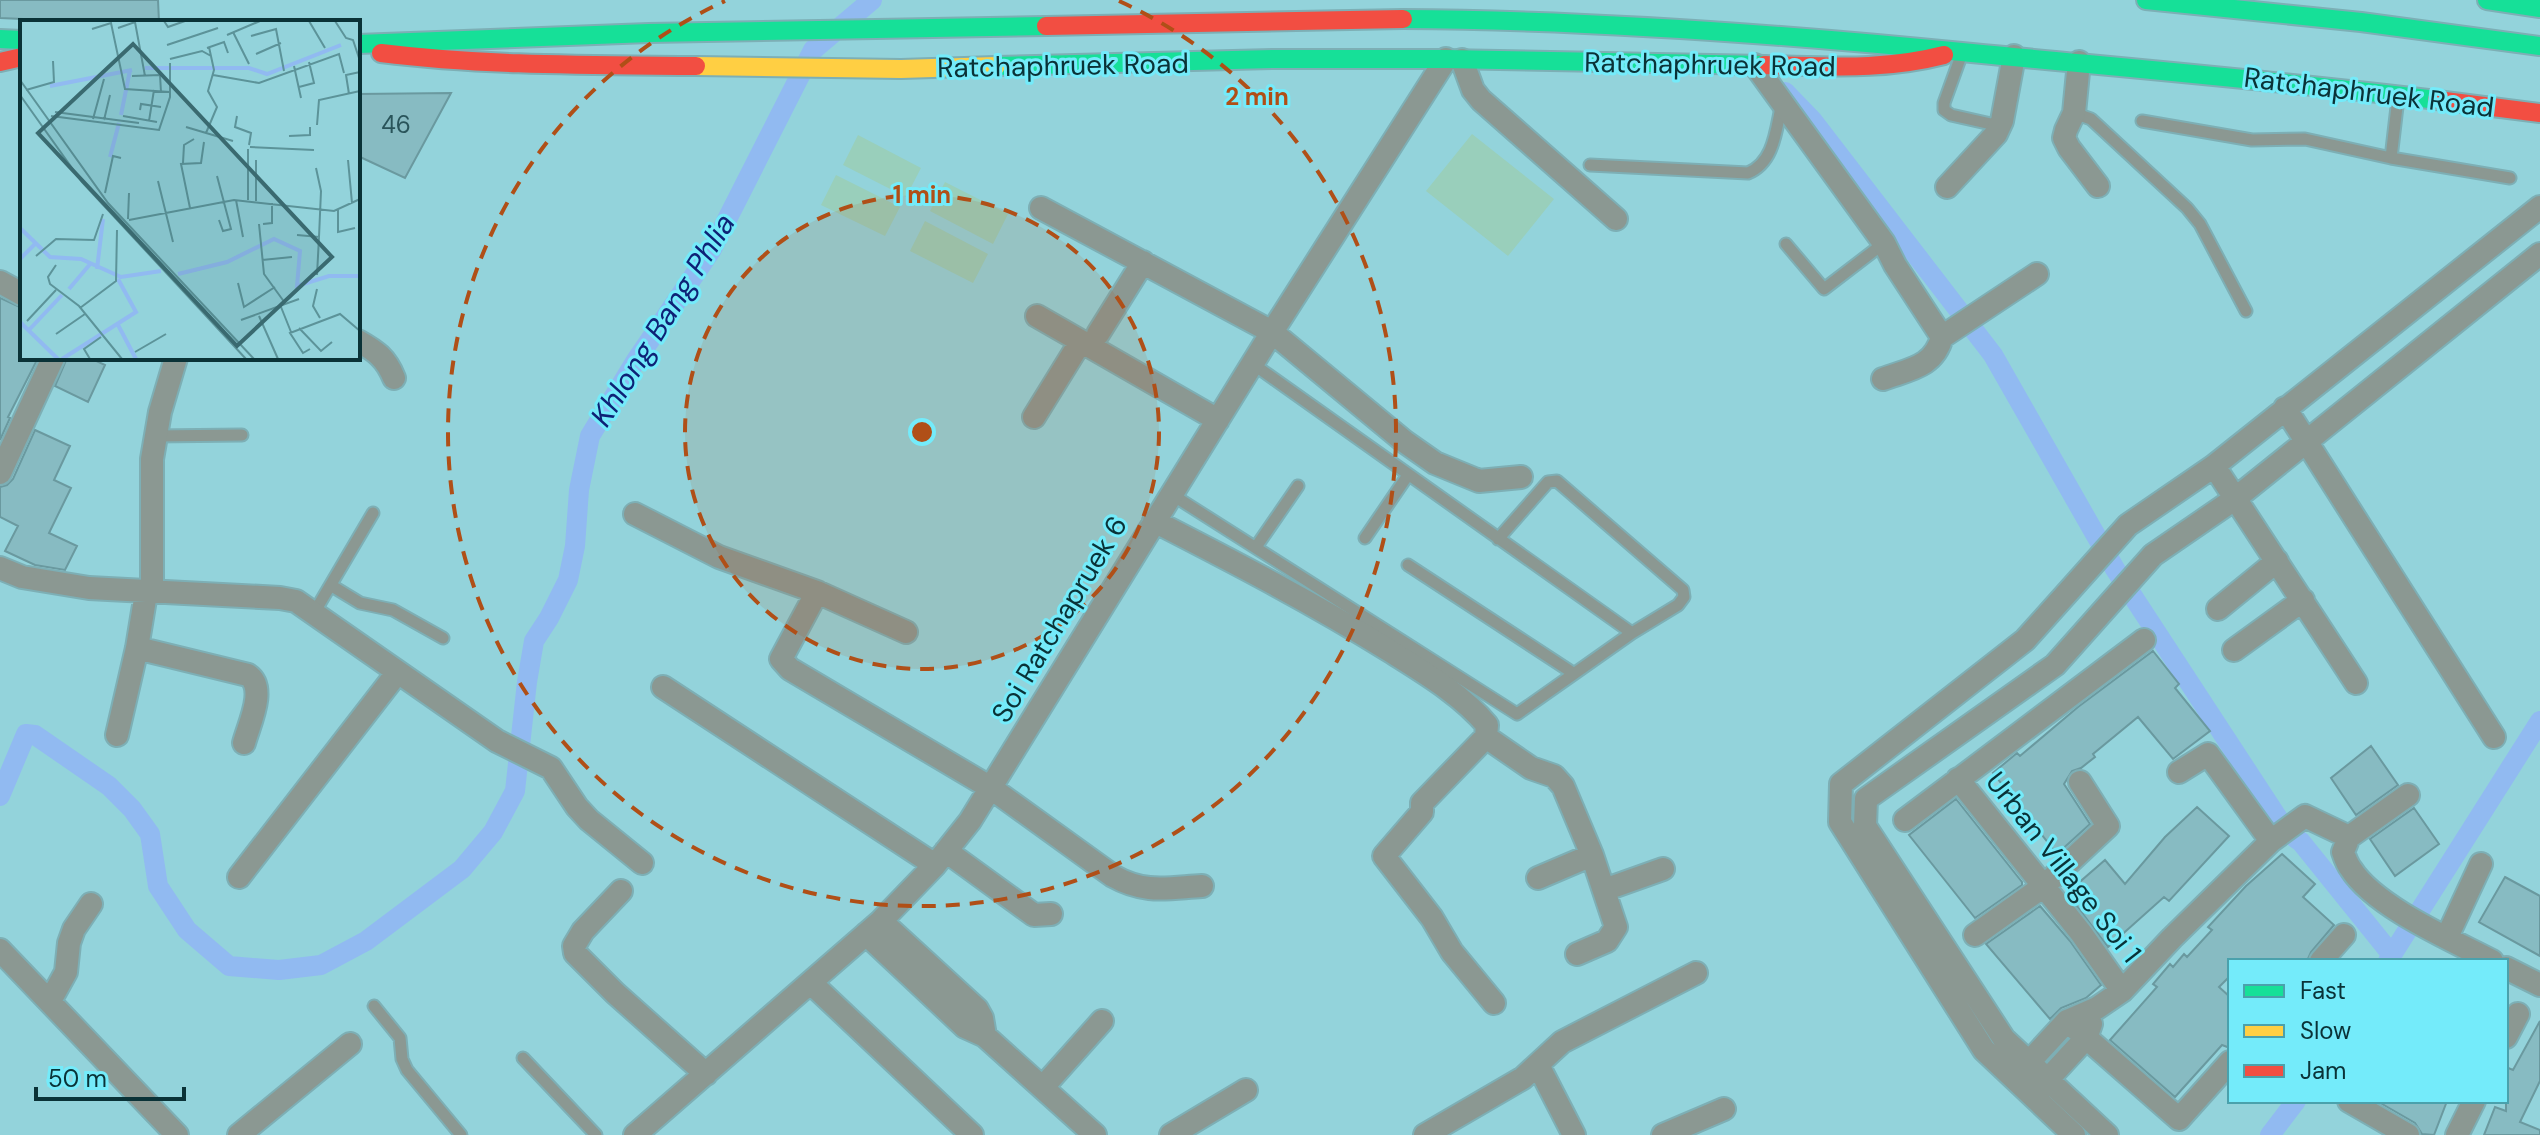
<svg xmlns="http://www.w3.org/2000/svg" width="2540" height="1135" font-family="'DM Sans',sans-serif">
	<rect width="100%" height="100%" fill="#93d3db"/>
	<path fill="#99cfbb" d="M1472,134L1554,199L1508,256L1426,191Z
		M858,135L921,168L906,197L843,165Z
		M836,175L900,207L885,236L821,205Z
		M945,182L1008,214L993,244L930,211Z
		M925,221L988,254L973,283L910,251Z"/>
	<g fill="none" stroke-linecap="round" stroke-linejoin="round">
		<path stroke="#91baf1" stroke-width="20" d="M1785,92L1813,121L1993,355L2115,569L2287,832L2301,842L2392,955
			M0,796L26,734L35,735L109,786L132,809L150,834L158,886L187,930L229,966L279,970L321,965L366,941L462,869L493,832L515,791L527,682L534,641L549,618L568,580L575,546L579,490L590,436L635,362L712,249L813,50L872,0
			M2388,961L2540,721
			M2270,1135L2296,1101"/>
	</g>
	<path fill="#87bbc2" stroke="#6a999f" stroke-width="2" d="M0,0H158L159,22H33L23,19L0,18Z
		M451,93L405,178L358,156V94Z
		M0,298L22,308V358L37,360L8,417L10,418L0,440Z
		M67,358H90L105,365L88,402L55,386Z
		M35,430L70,446L54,480L71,488L49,533L77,546L65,570L35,565L5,551L18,526L0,517V487L7,485L13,479Z
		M2153,651L2179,684L2175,688L2210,731L2173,759L2138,717L2093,754L2095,757L2081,768L2072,771L2064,784L2090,824L2057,854L1993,773L2017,753L2020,756L2078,707Z
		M2371,746L2398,785L2356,815L2331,778Z
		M1956,799L2022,882V885L1975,918L1909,835Z
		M2197,807L2229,836L2169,901L2164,897L2108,947L2067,893L2105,860L2125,884L2165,837Z
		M2414,808L2439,844L2395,876L2370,839Z
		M2282,854L2315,884L2303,897L2334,925L2311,952L2307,961H2230V976L2219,987L2230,997V1048L2222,1045L2175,1097L2110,1040L2157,987L2153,984L2170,964L2173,967L2184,954L2187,957L2212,930L2208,927L2246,886Z
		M2505,877L2540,896V956L2479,922Z
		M2040,906L2070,941L2101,985L2086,998L2061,1008L2050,1019L1986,944Z
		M2540,1021V1081L2520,1122L2540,1130V1135H2484L2495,1107L2506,1111V1067L2513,1070Z
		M2377,1101H2447L2434,1135L2422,1134L2415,1123Z"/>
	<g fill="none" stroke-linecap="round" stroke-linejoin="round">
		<g stroke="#7dafb5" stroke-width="15">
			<path id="lane" d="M1961,56L1944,103V110L1951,115L2000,126
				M2074,113L2091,119L2187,208L2200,224L2246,311
				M2142,121L2252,140L2305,139L2391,158L2510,178
				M2391,158L2398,98
				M1590,165L1748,173C1775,162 1776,128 1782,103
				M1786,244L1824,289L1884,243
				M155,436L242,435
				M1171,494L1517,714L1632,633L1253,364
				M1365,538L1408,475
				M1498,539L1548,482L1557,481L1683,590L1684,597L1678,605L1632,633
				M1256,547L1298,486
				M1408,565L1573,673
				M332,586L360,603L393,610L443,638
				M314,613L373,513
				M374,1006L400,1038L402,1059L407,1070L461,1135
				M523,1058L596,1135"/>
		</g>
		<g stroke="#7dafb5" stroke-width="26">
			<path id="street" d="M1462,60L1473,90L1481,100L1616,219
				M2079,62L2074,113L2066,130L2064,138L2069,148L2098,186
				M1755,65L1884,243L1895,265L1942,337C1934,367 1910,369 1883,379
				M1947,187L1996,134L2002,121L2014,56
				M1041,208L1272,332L1405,442L1435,463L1479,481L1521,477
				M0,282L22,294
				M1037,316L1218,420
				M1098,334L1143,262
				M1942,337L2037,274
				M358,341C376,351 386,358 394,378
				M2285,408L2494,737
				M1034,417L1081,341
				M2214,466L2356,683
				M0,473L53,358
				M635,514L719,557L817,592
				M1154,521C1234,562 1313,603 1390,651C1423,672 1461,694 1487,725L1486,737L1422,803V812L1384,856L1432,918L1452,952L1494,1003
				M0,568L22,577L89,588L280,598L296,601L497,741L551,768L577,807L589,820L642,863
				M152,593V459L160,412L176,358
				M2218,609L2277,561
				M906,632L817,592L781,659L790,669L991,788L1113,876C1145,894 1167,888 1202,886
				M137,648L248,675C267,688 249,724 244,743
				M2234,650L2303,600
				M663,687L935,865
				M117,735L137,648L146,593
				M1486,737L1531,768L1554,776L1563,786L1592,855L1616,927L1607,941L1577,954
				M2179,772L2208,754L2271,841
				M1958,779L2081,933L2122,991
				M1905,820L2144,640
				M2349,837L2408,795
				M946,851L1034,915L1051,914
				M239,877L397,673
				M1538,878L1592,855
				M1604,890L1663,869
				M621,891L583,931L574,946L575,953L615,993L706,1074
				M881,921L977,1009L982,1018L985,1036
				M866,934L965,1027L985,1036L1095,1135
				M1975,935L2044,886L2108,826L2080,782
				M2447,937L2481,864
				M0,950L177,1135
				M2321,961L2344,935
				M2506,968L2540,985
				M811,983L972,1135
				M50,1001L66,972L69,943L74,929L91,904
				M2067,1021L2179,1119L2230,1062
				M2506,1037L2518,1014
				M1538,1065L1574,1135
				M2021,1071L2067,1021L2097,1008L2122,991L2172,938L2271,841L2305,816L2349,837L2343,852C2345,858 2347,864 2351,869C2375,907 2452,940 2492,961
				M1043,1087L1102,1021
				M2038,1090L2086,1038L2091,1024
				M2349,1101L2408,1135
				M239,1135L350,1044
				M635,1135L881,921L935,865L970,821L1272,332L1446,59
				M1171,1135L1246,1090
				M1425,1135L1523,1078L1562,1042L1696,973
				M1663,1135L1724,1109
				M2074,1135L1984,1050L1840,822L1841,784L2025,640L2128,525L2214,466L2540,207
				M2107,1135L2004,1039L1865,826L1866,799L2055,665L2153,555L2236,498L2540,254
				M2457,1135L2474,1101"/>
		</g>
		<g stroke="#7dafb5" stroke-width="22">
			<path id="fast" d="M2146,0L2361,22L2540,46
				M2487,0L2540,8
				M1403,19C1594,20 1782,34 1972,53C2127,68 2282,81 2437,100
				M0,39L22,40
				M358,44L649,33L1046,26
				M996,66L1273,59H1446L1764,65"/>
		</g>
		<g stroke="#7dafb5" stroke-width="22">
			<path id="slow" d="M696,66L901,69L996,66"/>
		</g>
		<g stroke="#7dafb5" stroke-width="22">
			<path id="jam" d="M1046,26L1403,19
				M381,53C486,66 591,65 696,66
				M0,62L22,57
				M1764,65C1827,66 1882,71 1944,55
				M2437,100L2540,113"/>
		</g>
		<use href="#lane" stroke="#8b9892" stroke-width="11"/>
		<use href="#street" stroke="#8b9892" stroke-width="22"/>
		<use href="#fast" stroke="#16e098" stroke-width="18"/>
		<use href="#slow" stroke="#ffcf43" stroke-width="18"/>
		<use href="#jam" stroke="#f24e42" stroke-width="18"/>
	</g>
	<circle cx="922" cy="432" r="237" fill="#b04f17" fill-opacity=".12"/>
	<g fill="none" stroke="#b04f17" stroke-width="4" stroke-dasharray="14 10">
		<circle cx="922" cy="432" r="237"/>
		<path d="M1119 1A474 474 0 1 1 725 1"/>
	</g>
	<g text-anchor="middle" stroke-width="6" stroke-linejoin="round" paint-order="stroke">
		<g font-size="24" fill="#29545a">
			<text x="396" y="133">46</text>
		</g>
		<g font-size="28" fill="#0a3237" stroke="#74ebfa">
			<text transform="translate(1710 64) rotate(1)" y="10">Ratchaphruek Road</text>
			<text transform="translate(1063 65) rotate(-1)" y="10">Ratchaphruek Road</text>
			<text transform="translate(2369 92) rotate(7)" y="10">Ratchaphruek Road</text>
			<text transform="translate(1059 619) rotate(-59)" y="10">Soi Ratchapruek 6</text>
			<text transform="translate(2064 867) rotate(52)" y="10">Urban Village Soi 1</text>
		</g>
		<g font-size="30" font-style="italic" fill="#0e2276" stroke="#74ebfa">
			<text transform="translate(663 320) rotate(-58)" y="10">Khlong Bang Phlia</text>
		</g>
	</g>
	<g transform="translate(20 20)">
		<rect width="340" height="340" fill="#93d3db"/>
		<path fill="none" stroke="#91baf1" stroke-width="4" d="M125,48H229L247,54L321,25M30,66L112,50M101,95L110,50M90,137L99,103M0,208L30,237L61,239L101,257L141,251M0,239L17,222M77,249L83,199M158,254L207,242L254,219L280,231L277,266L309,256H340M49,269L71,243M0,302L38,339M97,303L116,339M8,311L42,275M42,339L116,292L98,259"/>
		<path fill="none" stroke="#5c9399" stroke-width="2" d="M144,1L148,7L165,1M289,1L305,28M315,1L326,18L333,20L340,41M98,8L115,2L125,56M72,9L91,3L105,69L150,72M213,12L229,44M207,15L240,1M231,16L256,9L264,51M147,25L198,8M187,28L204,22L208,33M236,34L261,23M150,39L182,31L191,36M274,46L281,78M193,55L239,63L319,34L324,53M112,56L140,55L141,72M0,60L88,183L234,339M279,67L294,63L289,42M6,70L34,62L33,41M329,74L326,55L340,52M0,75L62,162L226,339M120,90L121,84L141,87M35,92L119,103M31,96L139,110L150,77V43M103,96L137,102M217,96L215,107L231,113L229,125M73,99L84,59M84,100L90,75M129,101L134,70M297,105L299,80L340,71M166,107L213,121M186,113L197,87L188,71L194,50L189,27M269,116L290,115V107M230,127L294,130M236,140V181M328,140L332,183M163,143L164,125L174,119M197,156L211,209L203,211L199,200M138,161L153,222M85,173L93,136L101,138M216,180L223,217M228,180V129M170,188L161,144L181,143L184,122M318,190V212L335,208M108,199L109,173M109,200L214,180L314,191L340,179M239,204L244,254L265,283M243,204L252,203V183M277,215L299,217L301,171L296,148M16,236L36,219L74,220L83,194M242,240L272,237M36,245L28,257L30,264L59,286L102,339M297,255L299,217M218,263L224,287L255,267M297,269L293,286L300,298M261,287L271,312M60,288L96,261L97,210M239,296L258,339M221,300L279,279M7,301L36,270M279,308L301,331L312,322M36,314L65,294M290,329L283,333L270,313L320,294L340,311M115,332L146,314M70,339L64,329L81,317"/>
		<path fill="#3a6a70" fill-opacity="0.15" stroke="#3a6a70" stroke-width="4" d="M113,24L312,237L217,326L18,113Z"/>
		<rect width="340" height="340" fill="none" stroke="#0a3237" stroke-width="4"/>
	</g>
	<circle cx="922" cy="432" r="12" fill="#b04f17" stroke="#74ebfa" stroke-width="4"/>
	<g font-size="24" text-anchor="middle" font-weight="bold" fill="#b04f17" stroke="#74ebfa" stroke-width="6" stroke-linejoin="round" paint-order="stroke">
		<text x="1257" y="105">2 min</text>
		<text x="922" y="203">1 min</text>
	</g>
	<rect x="2228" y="959" width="280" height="144" fill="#74ebfa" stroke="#4aa1ac" stroke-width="2"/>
	<rect x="2244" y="985" width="40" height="12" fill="#16e098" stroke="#4aa1ac" stroke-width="2"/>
	<text x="2300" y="999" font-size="24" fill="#0a3237">Fast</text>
	<rect x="2244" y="1025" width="40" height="12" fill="#ffcf43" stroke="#4aa1ac" stroke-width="2"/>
	<text x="2300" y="1039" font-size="24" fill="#0a3237">Slow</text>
	<rect x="2244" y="1065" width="40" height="12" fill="#f24e42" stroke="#4aa1ac" stroke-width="2"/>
	<text x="2300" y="1079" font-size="24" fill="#0a3237">Jam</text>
	<path d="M36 1087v12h148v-12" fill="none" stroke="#0a3237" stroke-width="4"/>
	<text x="48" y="1087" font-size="24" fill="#0a3237" stroke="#74ebfa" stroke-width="6" paint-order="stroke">50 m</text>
</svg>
